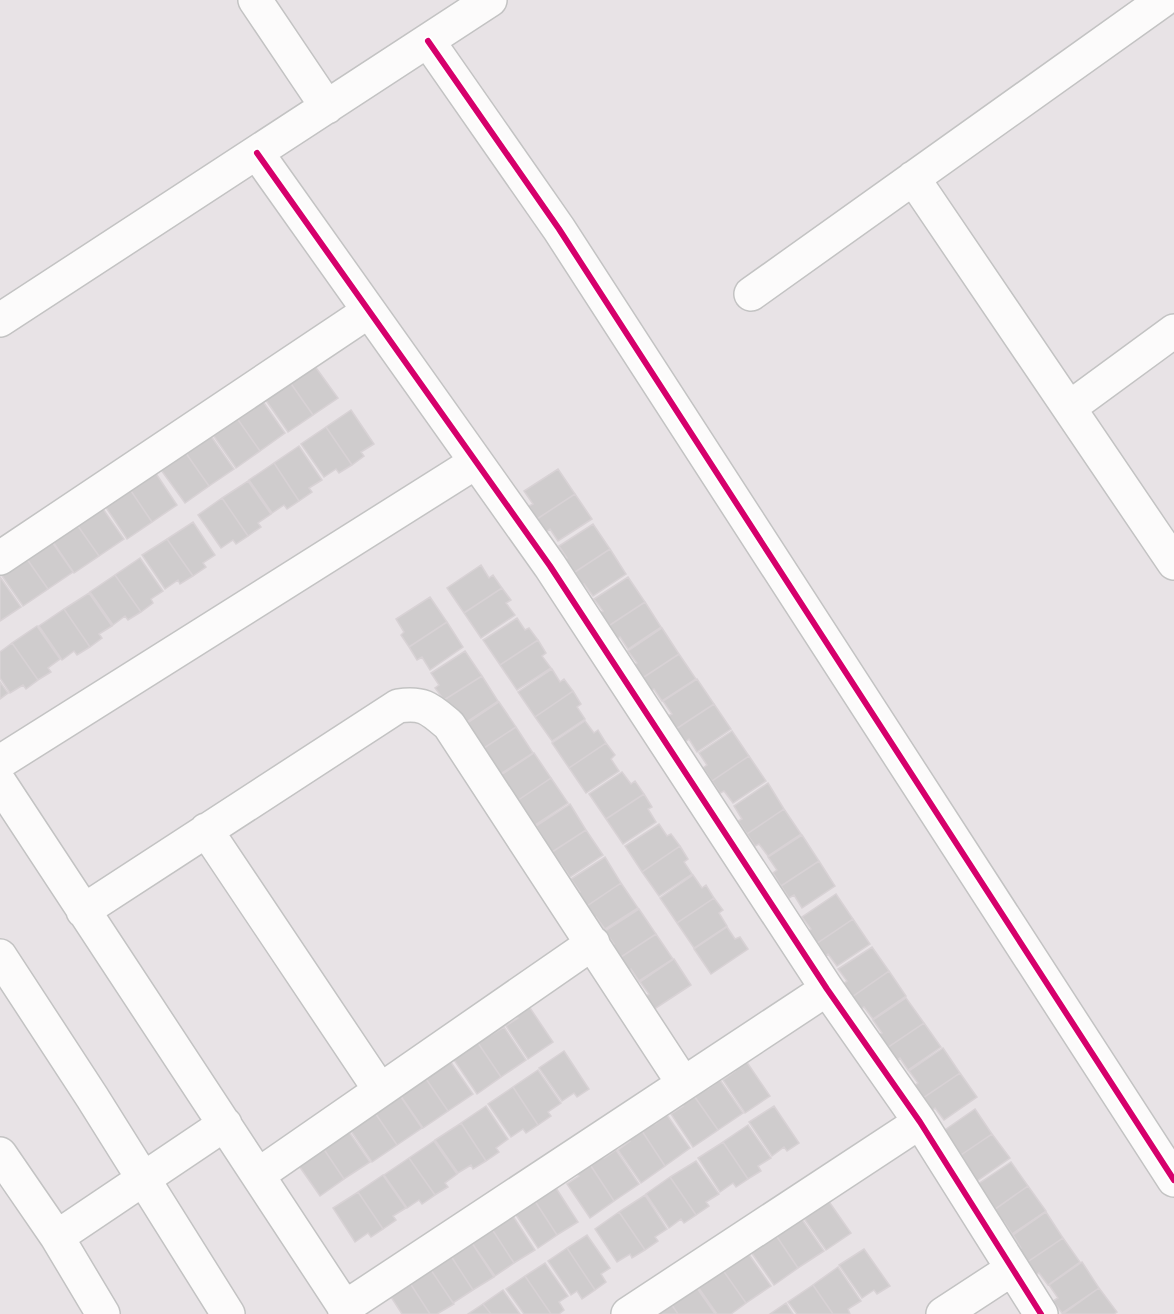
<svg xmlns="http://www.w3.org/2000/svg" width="1174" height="1314" font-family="'PT Sans Narrow',sans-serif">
	<rect width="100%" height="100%" fill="#e8e3e6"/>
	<path fill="#cfcccd" stroke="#d8d2d5" stroke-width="1.5" d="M314,365L338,398L313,415L287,378Z
		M287,378L313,415L288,432L265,399Z
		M262,400L285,433L260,451L234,414Z
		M351,410L374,444L361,452L364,456L352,465L326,427Z
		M234,414L260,451L236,468L213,435Z
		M326,427L352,465L339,473L336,469L324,477L301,444Z
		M211,436L234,469L209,486L183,449Z
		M299,446L322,480L309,488L312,492L299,501L274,463Z
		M183,449L209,486L185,503L161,470L174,462L171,458Z
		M274,463L299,501L287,509L284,505L272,513L249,480Z
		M558,469L575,494L537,519L529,506L533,504L524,491Z
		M155,472L177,505L152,522L127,485Z
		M248,481L271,514L258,523L261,527L248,536L222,498Z
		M127,485L152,522L127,539L105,506Z
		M575,494L592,519L558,541L550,529L546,532L537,519Z
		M222,498L248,536L236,544L233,540L221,548L198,515Z
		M101,506L124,539L99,556L73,519Z
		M73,519L99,556L74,573L51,539Z
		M193,522L215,555L203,563L206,567L193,576L167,539Z
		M593,524L610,549L572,574L563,561L567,558L559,546Z
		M50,539L73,572L48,589L22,552Z
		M167,539L193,576L180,584L178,580L165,589L142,555Z
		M610,549L626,574L593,596L584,584L581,587L572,574Z
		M22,552L48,589L23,606L0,573Z
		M140,558L163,591L151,599L153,603L141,612L115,575Z
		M481,565L489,578L493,575L502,588L464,613L447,588Z
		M115,575L141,612L128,620L125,616L113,625L90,592Z
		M0,577L21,607L0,621Z
		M628,577L645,602L607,627L598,614L603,611L594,599Z
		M502,588L511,600L506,603L515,615L481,638L464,613Z
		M89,593L112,626L99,634L102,638L90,647L64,609Z
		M430,597L447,622L409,647L401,635L404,632L396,619Z
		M645,602L661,627L628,649L620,637L616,639L607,627Z
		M64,609L90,647L77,655L74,651L62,660L39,626Z
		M517,618L525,630L529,628L538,640L500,665L483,640Z
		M447,622L463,647L430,670L422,657L417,660L409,647Z
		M37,626L60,659L48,668L51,672L38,680L12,643Z
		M662,628L679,654L641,679L633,666L637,663L628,651Z
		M538,640L546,653L542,656L551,668L517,690L500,665Z
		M12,643L38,680L26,689L23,685L10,693L0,678V652Z
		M465,651L482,676L444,700L435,688L439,685L431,673Z
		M679,654L696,679L662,701L654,689L650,691L641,679Z
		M552,669L560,682L564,679L573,691L535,717L518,692Z
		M482,676L498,701L465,723L444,700Z
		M697,679L714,704L676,729L668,716L672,714L663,701Z
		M0,682L8,693L0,699Z
		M573,691L581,704L577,707L585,719L552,741L535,717Z
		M499,702L516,727L478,752L466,724Z
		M714,704L731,729L697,752L689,739L685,742L676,729Z
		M585,721L594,733L598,730L606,743L569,768L552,743Z
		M516,727L533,753L499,775L478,752Z
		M732,731L749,756L712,781L703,768L707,765L699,753Z
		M606,743L615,755L611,759L619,771L586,793L569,768Z
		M534,753L551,778L514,803L501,775Z
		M749,756L766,781L733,803L724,791L720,793L712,781Z
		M622,772L631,784L635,781L644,794L606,819L589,794Z
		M551,778L568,803L535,825L526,813L522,816L514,803Z
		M768,783L784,809L747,834L738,821L742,819L734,806Z
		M644,794L652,807L648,809L656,822L623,844L606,819Z
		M570,804L586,830L549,854L540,842L544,839L536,826Z
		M784,809L801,834L768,856L759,844L755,846L747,834Z
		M659,824L667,836L671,834L680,846L642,872L625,846Z
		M586,830L603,855L570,877L561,864L557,867L549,854Z
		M802,835L819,861L781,886L773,873L777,870L768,857Z
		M680,846L688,859L684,862L692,874L659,896L642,872Z
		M605,857L621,883L584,908L575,894L580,892L571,879Z
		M819,861L835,886L802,908L794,895L789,898L781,886Z
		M693,875L702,888L706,885L714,898L677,923L660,898Z
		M621,883L638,908L605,929L596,917L592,920L584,908Z
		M836,894L853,919L816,944L807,932L811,929L802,917Z
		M714,898L723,910L719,913L727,926L694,948L677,923Z
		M639,909L656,934L618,959L610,946L614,944L605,931Z
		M853,919L870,944L837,966L828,954L824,957L816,944Z
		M727,927L735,939L740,937L748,949L711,974L694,949Z
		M656,934L673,959L639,981L631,969L627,972L618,959Z
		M872,947L889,971L852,997L843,984L847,981L838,969Z
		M674,959L691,985L653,1010L645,997L649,994L640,982Z
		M889,971L906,996L873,1019L864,1007L860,1009L852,997Z
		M906,998L924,1023L887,1048L878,1035L882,1033L873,1020Z
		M528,1005L553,1042L528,1059L506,1026L518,1018L515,1014Z
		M924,1023L941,1047L908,1070L900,1058L895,1061L887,1048Z
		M504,1027L526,1060L501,1077L476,1040L488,1031L491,1035Z
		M476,1040L501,1077L477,1094L454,1060L466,1052L463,1048Z
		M943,1048L960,1073L923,1098L914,1086L918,1083L909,1071Z
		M564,1051L589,1089L577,1097L574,1093L562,1101L539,1068Z
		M744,1058L770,1096L745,1113L723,1080L735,1071L732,1067Z
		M450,1061L473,1094L448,1111L422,1073Z
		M538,1070L561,1103L548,1112L551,1116L538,1125L513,1087Z
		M422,1073L448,1111L423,1128L400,1095Z
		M960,1073L977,1097L944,1120L935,1108L931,1111L923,1098Z
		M720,1080L743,1113L718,1130L692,1093L705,1084L708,1089Z
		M513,1087L538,1125L526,1133L523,1129L511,1137L488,1104Z
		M692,1093L718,1130L693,1147L671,1114L683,1106L680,1102Z
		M399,1094L422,1128L397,1145L371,1107Z
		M486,1106L508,1139L496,1148L499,1152L486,1161L461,1123Z
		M774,1106L799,1143L787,1151L784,1147L772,1156L749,1122Z
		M371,1107L397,1145L372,1162L349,1128Z
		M975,1109L992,1134L955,1159L942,1132Z
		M667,1115L690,1148L665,1166L640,1128L652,1120L655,1124Z
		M461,1123L486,1161L473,1169L471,1165L458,1173L435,1140Z
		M748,1125L771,1158L758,1166L761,1171L748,1179L723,1142Z
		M640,1128L665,1166L641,1183L618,1150L630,1141L627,1137Z
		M347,1129L370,1162L344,1179L319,1142Z
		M992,1134L1010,1158L977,1181L955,1159Z
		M434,1141L457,1174L445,1183L448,1187L435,1195L409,1158Z
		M319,1142L344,1179L320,1196L297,1163Z
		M723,1142L748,1179L736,1187L733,1183L720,1192L698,1158Z
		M616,1150L639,1184L614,1201L589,1163L601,1155L604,1158Z
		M409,1158L435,1195L422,1204L419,1200L407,1208L384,1175Z
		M696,1161L719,1194L706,1202L709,1206L696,1215L670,1177Z
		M1011,1162L1028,1186L991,1212L978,1184Z
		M589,1163L614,1201L590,1218L567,1184L579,1176L576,1172Z
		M383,1175L406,1208L393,1216L396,1220L383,1229L358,1192Z
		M670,1177L696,1215L684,1223L681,1219L669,1228L646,1194Z
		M1028,1186L1046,1211L1012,1234L1004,1222L1000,1224L991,1212Z
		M556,1188L578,1222L557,1235L531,1195L546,1194Z
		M358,1192L383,1229L371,1237L368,1233L355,1242L333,1208Z
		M531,1195L557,1235L538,1248L516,1215L525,1209L520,1202Z
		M645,1195L667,1229L655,1237L658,1241L645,1250L619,1212Z
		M825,1196L851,1233L826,1250L803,1217Z
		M619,1212L645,1250L632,1258L630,1254L617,1262L595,1229Z
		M1046,1212L1063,1238L1026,1263L1018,1250L1021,1248L1013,1235Z
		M513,1216L535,1250L514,1263L488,1223Z
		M801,1218L824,1251L798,1268L773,1231Z
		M488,1223L514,1263L495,1276L472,1243L481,1237Z
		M773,1231L798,1268L774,1285L751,1252Z
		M587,1235L610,1268L601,1274L606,1282L595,1290L567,1248Z
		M1063,1238L1080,1262L1048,1285L1039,1273L1035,1275L1026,1263Z
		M472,1243L494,1277L473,1290L447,1250Z
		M567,1248L595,1290L582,1299L577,1291L571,1295L548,1261Z
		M864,1249L890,1286L877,1294L874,1290L862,1298L839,1265Z
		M447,1250L473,1290L453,1303L431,1270Z
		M748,1253L771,1286L746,1303L720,1266Z
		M1082,1262L1099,1288L1062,1313L1053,1301L1058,1298L1049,1285Z
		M545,1263L568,1296L559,1302L564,1310L559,1314H551L525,1276Z
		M720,1266L746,1303L731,1314H717L698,1287Z
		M838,1267L861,1301L848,1309L850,1314H833L813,1285Z
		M431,1270L454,1304L437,1314H430L406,1277Z
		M525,1276L551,1314H524L506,1289Z
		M406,1277L430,1314H402L391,1297L400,1291Z
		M813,1285L833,1314H797L788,1302Z
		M697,1288L715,1314H678L669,1301Z
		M1099,1288L1117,1312L1114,1314H1063Z
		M503,1290L520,1314H491L483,1304Z
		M669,1301L678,1314H659L657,1310Z
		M786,1303L793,1314H770Z
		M483,1304L491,1314H468Z"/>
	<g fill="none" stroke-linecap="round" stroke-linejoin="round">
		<g stroke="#c3c3c3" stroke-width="36">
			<path id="street" d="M255,0L327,107
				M428,41L559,229L1174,1180
				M257,153L550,566L827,989L920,1122L1041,1314
				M913,178L1174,563
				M751,294L1163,0
				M0,320L490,0
				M1069,408L1174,331
				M0,558L369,311
				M0,762L476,462
				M0,783L349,1314
				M206,830L380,1090
				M83,911L398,706C424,702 430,709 449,725L683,1083
				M0,956L92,1097L228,1314
				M0,1154L57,1237L103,1314
				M258,1175L593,943
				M57,1237L225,1124
				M344,1308L827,989
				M628,1314L920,1122
				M943,1314L1012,1269"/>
		</g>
		<use href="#street" stroke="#fcfbfb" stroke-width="33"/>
		<g stroke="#fff" stroke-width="10">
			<path id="cycleway" d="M428,41L559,229L1174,1180
				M257,153L550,566L827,989L920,1122L1041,1314"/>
		</g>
		<use href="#cycleway" stroke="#d6006c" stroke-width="6"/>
	</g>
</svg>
